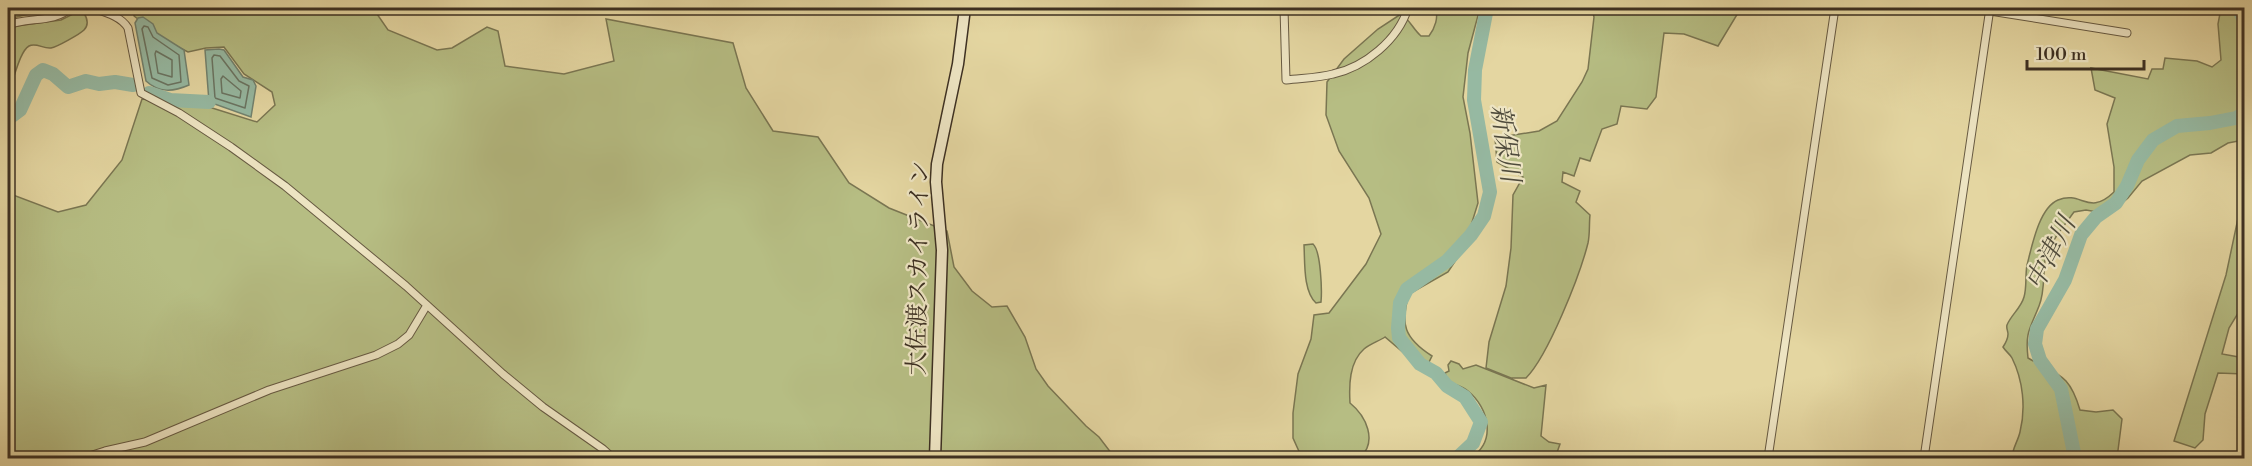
<svg xmlns="http://www.w3.org/2000/svg" width="2252" height="466" font-family="'Libre Bodoni','Noto Serif JP',serif">
	<rect width="100%" height="100%" fill="#e4d6a1"/>
	<filter id="stains"><feTurbulence type="fractalNoise" baseFrequency=".00333" numOctaves="4"/><feColorMatrix values="0 0 0 0 .2 0 0 0 0 .09 0 0 0 0 .02 0 0 0 .5 -.17"/></filter>
	<radialGradient id="worn" r=".72"><stop offset=".6" stop-color="#630" stop-opacity="0"/><stop offset="1" stop-color="#630" stop-opacity=".3"/></radialGradient>
	<path fill="#b6bd83" stroke="#7a7652" stroke-width="1.5" d="M8,8H54L8,19Z
		M134,8H377V14L388,30L437,50L452,48L487,27L498,31L505,66L564,74L614,61L606,19L733,43L746,88L773,131L818,137L849,183L889,208L947,231L954,267L972,291L992,307L1007,306L1025,337L1036,369L1048,386L1086,426L1099,437L1115,458H8V193L58,212L86,205L122,160L142,99L209,107L257,122L275,105L272,92L244,74L224,47L206,48L188,52L166,41L134,16Z
		M1435,8H1480L1468,53L1463,97L1470,133L1478,203L1464,248L1448,272L1409,294C1400,324 1404,338 1432,356L1428,364L1419,366L1385,337C1379,341 1370,344 1364,349C1349,362 1349,386 1350,403C1366,416 1378,441 1360,458H1302L1293,438V413L1298,374L1311,339L1314,315L1329,313L1366,264L1381,234L1369,198L1339,151L1326,115L1327,82L1344,59L1378,29L1401,14C1410,20 1413,29 1421,36H1429C1435,28 1439,17 1435,8Z
		M1592,8H1741L1718,46L1684,34L1664,33L1656,97L1647,109L1621,106L1617,124L1602,129L1590,161L1580,158L1574,176L1563,172L1562,182L1580,191L1576,202L1590,215C1589,224 1590,234 1588,243C1580,275 1548,356 1526,378H1511L1486,368L1489,342L1506,286L1511,248L1513,195L1523,177L1497,162L1495,138L1539,131L1557,121L1582,82L1588,69L1594,17Z
		M2221,8H2244V140L2228,143L2211,153L2190,155L2142,181L2128,198L2116,208L2103,213L2086,210L2074,212C2064,226 2049,243 2045,260C2043,274 2045,292 2039,306C2030,329 2025,332 2028,358C2059,376 2069,373 2080,410L2096,412L2113,410L2122,419L2117,458H2012C2012,449 2018,441 2020,432C2026,408 2023,380 2012,358C2010,354 2006,352 2003,347C2005,344 2008,338 2008,334C2008,331 2006,328 2007,325C2011,315 2021,308 2024,297C2027,287 2025,276 2027,265C2032,246 2039,208 2058,200C2082,190 2088,217 2114,192V167L2107,124L2115,98L2095,90L2091,68L2148,79L2152,69H2163L2165,58L2197,61L2212,67L2221,60L2218,24Z
		M79,11L84,13C87,18 89,25 84,30C80,34 57,47 51,48C43,49 36,42 29,46C19,52 14,81 8,92V31L16,26L61,20Z
		M2244,190V291L2240,310L2229,328L2222,354L2244,358V374L2218,373L2205,414L2203,440L2195,448L2174,441L2226,275Z
		M1313,244C1321,251 1322,291 1321,302L1316,303C1303,291 1305,262 1304,245Z
		M1451,361L1459,364L1463,369L1476,365L1534,388L1546,385L1541,436L1549,442L1560,444L1555,458H1470C1497,442 1489,408 1468,391C1462,386 1454,385 1447,380L1445,373L1449,371L1448,365Z"/>
	<path fill="#96b9a2" stroke="#72826f" stroke-width="1.5" d="M143,17L153,24L157,33L184,50L189,85C173,92 159,93 146,81L135,23L138,18Z
		M219,49L224,50L243,77L253,80L256,86L251,117L209,102L205,50Z"/>
	<g fill="none" stroke-linecap="round" stroke-linejoin="round">
		<path stroke="#6a7462" stroke-width="1.5" d="M144,26L148,27L153,37L179,55L181,82L168,85L152,78L142,29Z
			M156,51L172,60V77L158,73L155,54Z
			M214,55L220,56L239,81L249,86L245,108L215,98L212,58Z
			M223,76L241,91L240,98L222,93L221,79Z"/>
		<path stroke="#96b9a2" stroke-width="14" d="M2238,8L2244,20
			M149,93L170,100L209,102
			M8,119L20,110L36,75L43,70L53,74L68,87L86,81L99,84L115,82L133,85
			M1457,458L1473,443L1481,422L1465,397L1447,386L1436,373L1420,364L1399,338L1398,328L1400,303L1407,289L1447,261L1471,235L1484,216L1490,192L1474,100L1475,70L1487,8
			M2075,458L2061,389L2040,360L2035,344L2037,329L2065,280L2081,235L2096,217L2116,203L2127,186L2138,160L2153,140L2177,126L2210,123L2236,118L2244,114"/>
		<g stroke="#675a42" stroke-width="9">
			<path id="street" d="M92,8C104,12 121,16 128,28L141,93L179,113L231,147L285,186L406,286L503,374L543,407L603,449L613,458
				M1284,8L1286,80C1302,78 1318,78 1333,74C1365,67 1398,40 1408,8
				M1990,11L2127,33
				M8,25C27,17 55,23 70,8
				M83,458L105,451L145,442L269,390L376,355L398,344L409,335L427,305
				M1768,458L1835,8
				M1924,458L1990,8"/>
		</g>
		<g stroke="#3d3022" stroke-width="13">
			<path id="secondary" d="M935,458L942,250L936,182L937,164L958,64L965,8"/>
		</g>
		<use href="#street" stroke="#ede4c2" stroke-width="7"/>
		<use href="#secondary" stroke="#ede4c2" stroke-width="10"/>
	</g>
	<g text-anchor="middle" stroke-width="4.5" stroke-linejoin="round" paint-order="stroke">
		<g font-size="24" fill="#3d3022" stroke="#ede4c2">
			<text transform="translate(918 268) rotate(-89)" y="8">大佐渡スカイライン</text>
		</g>
		<g font-size="26" font-style="italic" fill="#4f4b3c" stroke="#ede4c2">
			<text transform="translate(1506 143) rotate(82)" y="9">新保川</text>
			<text transform="translate(2050 253) rotate(-63)" y="9">中津川</text>
		</g>
	</g>
	<rect width="2252" height="466" fill="none" stroke="#e4d6a1" stroke-width="30"/>
	<rect x="9" y="9" width="2234" height="448" fill="none" stroke="#3d3022" stroke-width="3"/>
	<rect x="15" y="15" width="2222" height="436" fill="none" stroke="#3d3022" stroke-width="1.5"/>
	<path d="M2027 60v9h117v-9" fill="none" stroke="#3d3022" stroke-width="3"/>
	<text x="2036" y="60" font-size="18" fill="#3d3022" stroke="#ede4c2" stroke-width="4.5" paint-order="stroke">100 m</text>
	<rect width="100%" height="100%" filter="url(#stains)"/>
	<rect width="100%" height="100%" fill="url(#worn)"/>
</svg>
